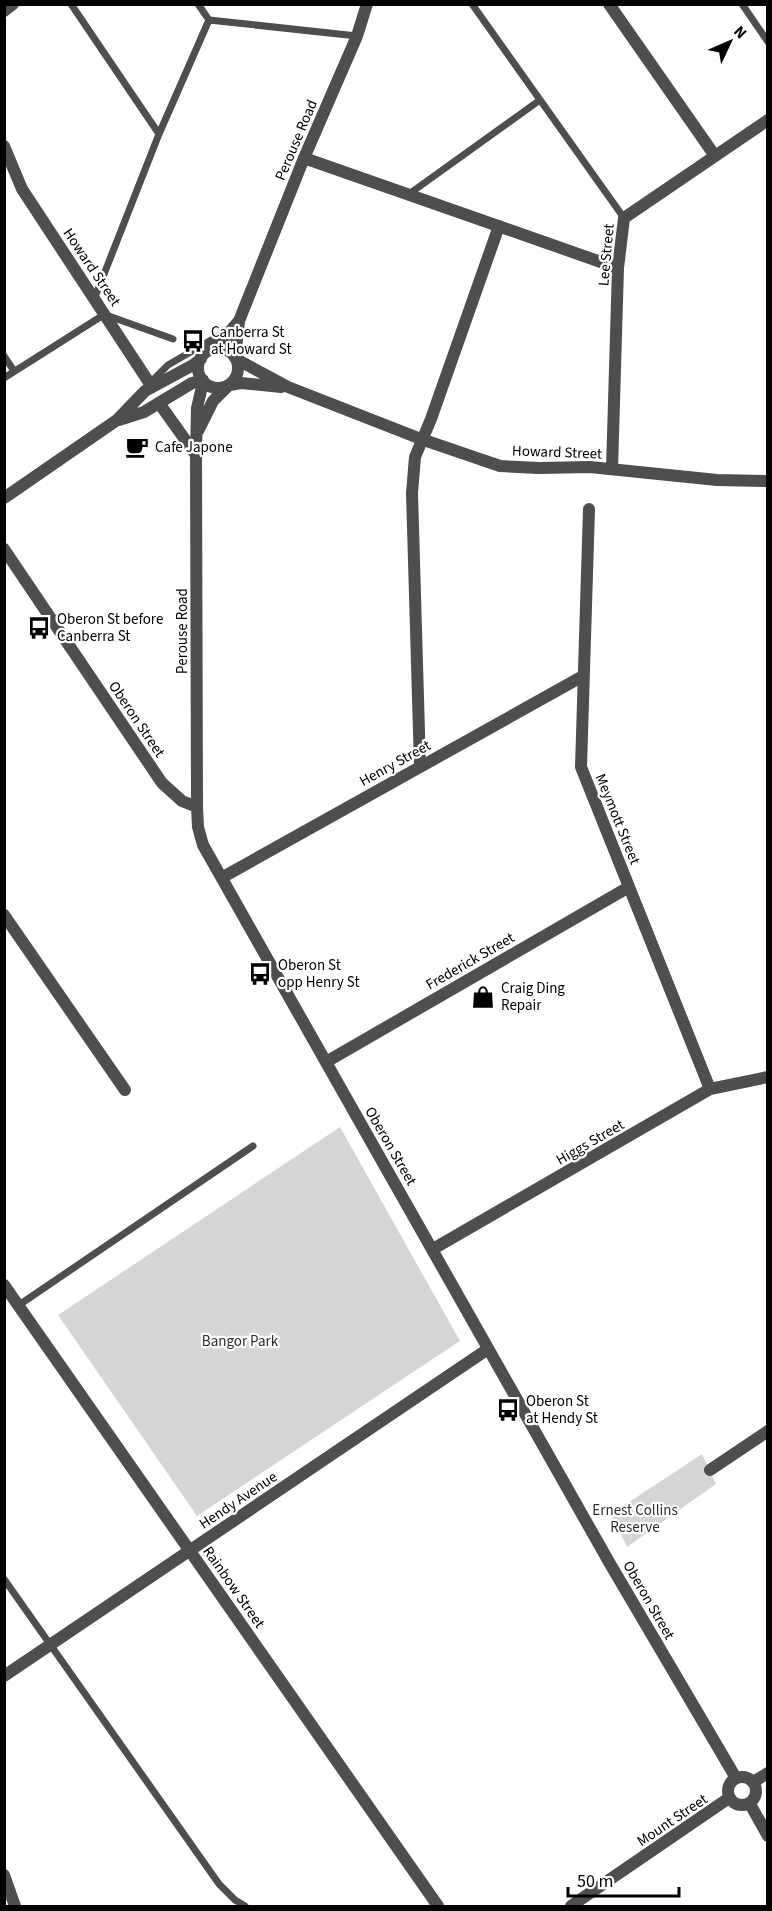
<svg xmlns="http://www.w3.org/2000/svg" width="772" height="1911" font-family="'Source Sans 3',sans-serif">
	<rect width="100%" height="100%" fill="#fff"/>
	<path fill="#d5d5d5" d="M340,1127L460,1341L197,1516L58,1315Z
		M702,1454L716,1484L627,1547L611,1514Z"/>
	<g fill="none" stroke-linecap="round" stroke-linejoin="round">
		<path stroke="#4e4e4e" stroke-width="7" d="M71,4L159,134
			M198,4L209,20L357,36
			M472,4L624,218
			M742,4L768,42
			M409,194L540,100
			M95,297L159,134L209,20
			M106,315L173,339
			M4,356L14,371
			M4,378L105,314
			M148,385L168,365L225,332
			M19,1305L253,1146
			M4,1579L219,1884L235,1900L245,1906"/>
		<path stroke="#4e4e4e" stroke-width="12" d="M609,4L715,156
			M4,11L13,4
			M4,146L22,189L152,387
			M304,158L618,268
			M203,382L197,408L196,455L197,807L198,827L203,845L609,1562L736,1778
			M159,403L196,455
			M198,431L213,401L227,387
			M612,469L618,268L624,218L768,120
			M589,509L581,767L710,1089
			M4,549L162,783L182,801L197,807
			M420,766L412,493L415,457L431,419L499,226
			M223,877L583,676
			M4,915L125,1090
			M326,1062L629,887
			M433,1249L710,1089L768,1077
			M710,1470L768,1431
			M4,1676L488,1349
			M750,1804L768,1836
			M4,1875L15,1906"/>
		<path stroke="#4e4e4e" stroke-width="12" d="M198 368a20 20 0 1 1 40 0a20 20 0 1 1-40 0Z
			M215,349L239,321
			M235,358L239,321L304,158L357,36L367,4
			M236,359L288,387L421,439L500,466L538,468L590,467L717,480L768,481
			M230,385L241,383L281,387
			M119,420L144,412L192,383L203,380
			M4,498L117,420L145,391L193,365L201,359
			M4,1285L438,1906
			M728 1791a14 14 0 1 1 28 0a14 14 0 1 1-28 0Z
			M753,1782L768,1773
			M571,1906L729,1798"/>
	</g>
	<defs>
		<g id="bus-bare" transform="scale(1.8)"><path d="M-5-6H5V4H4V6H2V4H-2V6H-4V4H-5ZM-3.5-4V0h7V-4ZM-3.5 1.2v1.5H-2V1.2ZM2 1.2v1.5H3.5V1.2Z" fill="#000" stroke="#fff" stroke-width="2.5" paint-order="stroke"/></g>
		<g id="cafe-bare" transform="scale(1.8)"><path d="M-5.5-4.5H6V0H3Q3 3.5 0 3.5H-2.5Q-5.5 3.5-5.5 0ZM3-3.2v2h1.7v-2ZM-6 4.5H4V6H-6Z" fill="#000" stroke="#fff" stroke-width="2.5" paint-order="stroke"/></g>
		<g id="shop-bare" transform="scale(1.8)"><path d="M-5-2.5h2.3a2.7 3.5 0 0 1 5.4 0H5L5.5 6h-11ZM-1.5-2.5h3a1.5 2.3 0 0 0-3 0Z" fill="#000" stroke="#fff" stroke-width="2.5" paint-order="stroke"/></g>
	</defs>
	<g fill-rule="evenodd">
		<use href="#bus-bare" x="193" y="341"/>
		<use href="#cafe-bare" x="137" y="447"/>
		<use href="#bus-bare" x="39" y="628"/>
		<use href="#bus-bare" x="260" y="974"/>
		<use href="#shop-bare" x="483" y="997"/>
		<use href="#bus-bare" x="508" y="1410"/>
	</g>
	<g text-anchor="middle" stroke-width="4.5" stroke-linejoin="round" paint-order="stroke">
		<g font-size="15" fill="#000" stroke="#fff">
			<text transform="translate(296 140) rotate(-67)" y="5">Perouse Road</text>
			<text transform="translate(606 255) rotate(-85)" y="5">Lee Street</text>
			<text transform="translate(92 267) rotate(56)" y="5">Howard Street</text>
			<text transform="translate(557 452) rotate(2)" y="5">Howard Street</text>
			<text transform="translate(182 631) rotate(-90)" y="5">Perouse Road</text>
			<text transform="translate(137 719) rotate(56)" y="5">Oberon Street</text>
			<text transform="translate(395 763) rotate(-29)" y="5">Henry Street</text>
			<text transform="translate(618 819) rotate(68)" y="5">Meymott Street</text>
			<text transform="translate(470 961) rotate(-30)" y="5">Frederick Street</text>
			<text transform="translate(590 1142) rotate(-30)" y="5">Higgs Street</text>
			<text transform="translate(391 1146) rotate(60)" y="5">Oberon Street</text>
			<text transform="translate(238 1500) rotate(-34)" y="5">Hendy Avenue</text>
			<text transform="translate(234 1587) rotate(55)" y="5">Rainbow Street</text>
			<text transform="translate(649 1600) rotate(60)" y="5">Oberon Street</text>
			<text transform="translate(672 1820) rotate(-34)" y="5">Mount Street</text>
		</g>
		<g font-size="15" fill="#000" stroke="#fff" text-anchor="start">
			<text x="211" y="337">Canberra St<tspan x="211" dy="17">at Howard St</tspan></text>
			<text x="155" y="452">Cafe Japone</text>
			<text x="57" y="624">Oberon St before<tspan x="57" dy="17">Canberra St</tspan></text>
			<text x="278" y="970">Oberon St<tspan x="278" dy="17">opp Henry St</tspan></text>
			<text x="501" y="993">Craig Ding<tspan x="501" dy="17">Repair</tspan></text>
			<text x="526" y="1406">Oberon St<tspan x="526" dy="17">at Hendy St</tspan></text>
		</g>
		<g font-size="15" fill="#2c2c2c" stroke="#fff">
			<text x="240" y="1346">Bangor Park</text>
			<text x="635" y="1515">Ernest Collins<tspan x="635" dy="17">Reserve</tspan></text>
		</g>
	</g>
	<rect width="772" height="1911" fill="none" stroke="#000000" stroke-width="12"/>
	<g transform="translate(730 42) rotate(46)" stroke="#ffffff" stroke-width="4.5" paint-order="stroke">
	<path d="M0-4.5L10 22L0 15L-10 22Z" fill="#000000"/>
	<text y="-9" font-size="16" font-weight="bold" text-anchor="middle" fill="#000000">N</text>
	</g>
	<path d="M568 1887v9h111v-9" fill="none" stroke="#000000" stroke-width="3"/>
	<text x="577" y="1887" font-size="18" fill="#000000" stroke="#ffffff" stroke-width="4.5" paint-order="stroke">50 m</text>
</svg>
